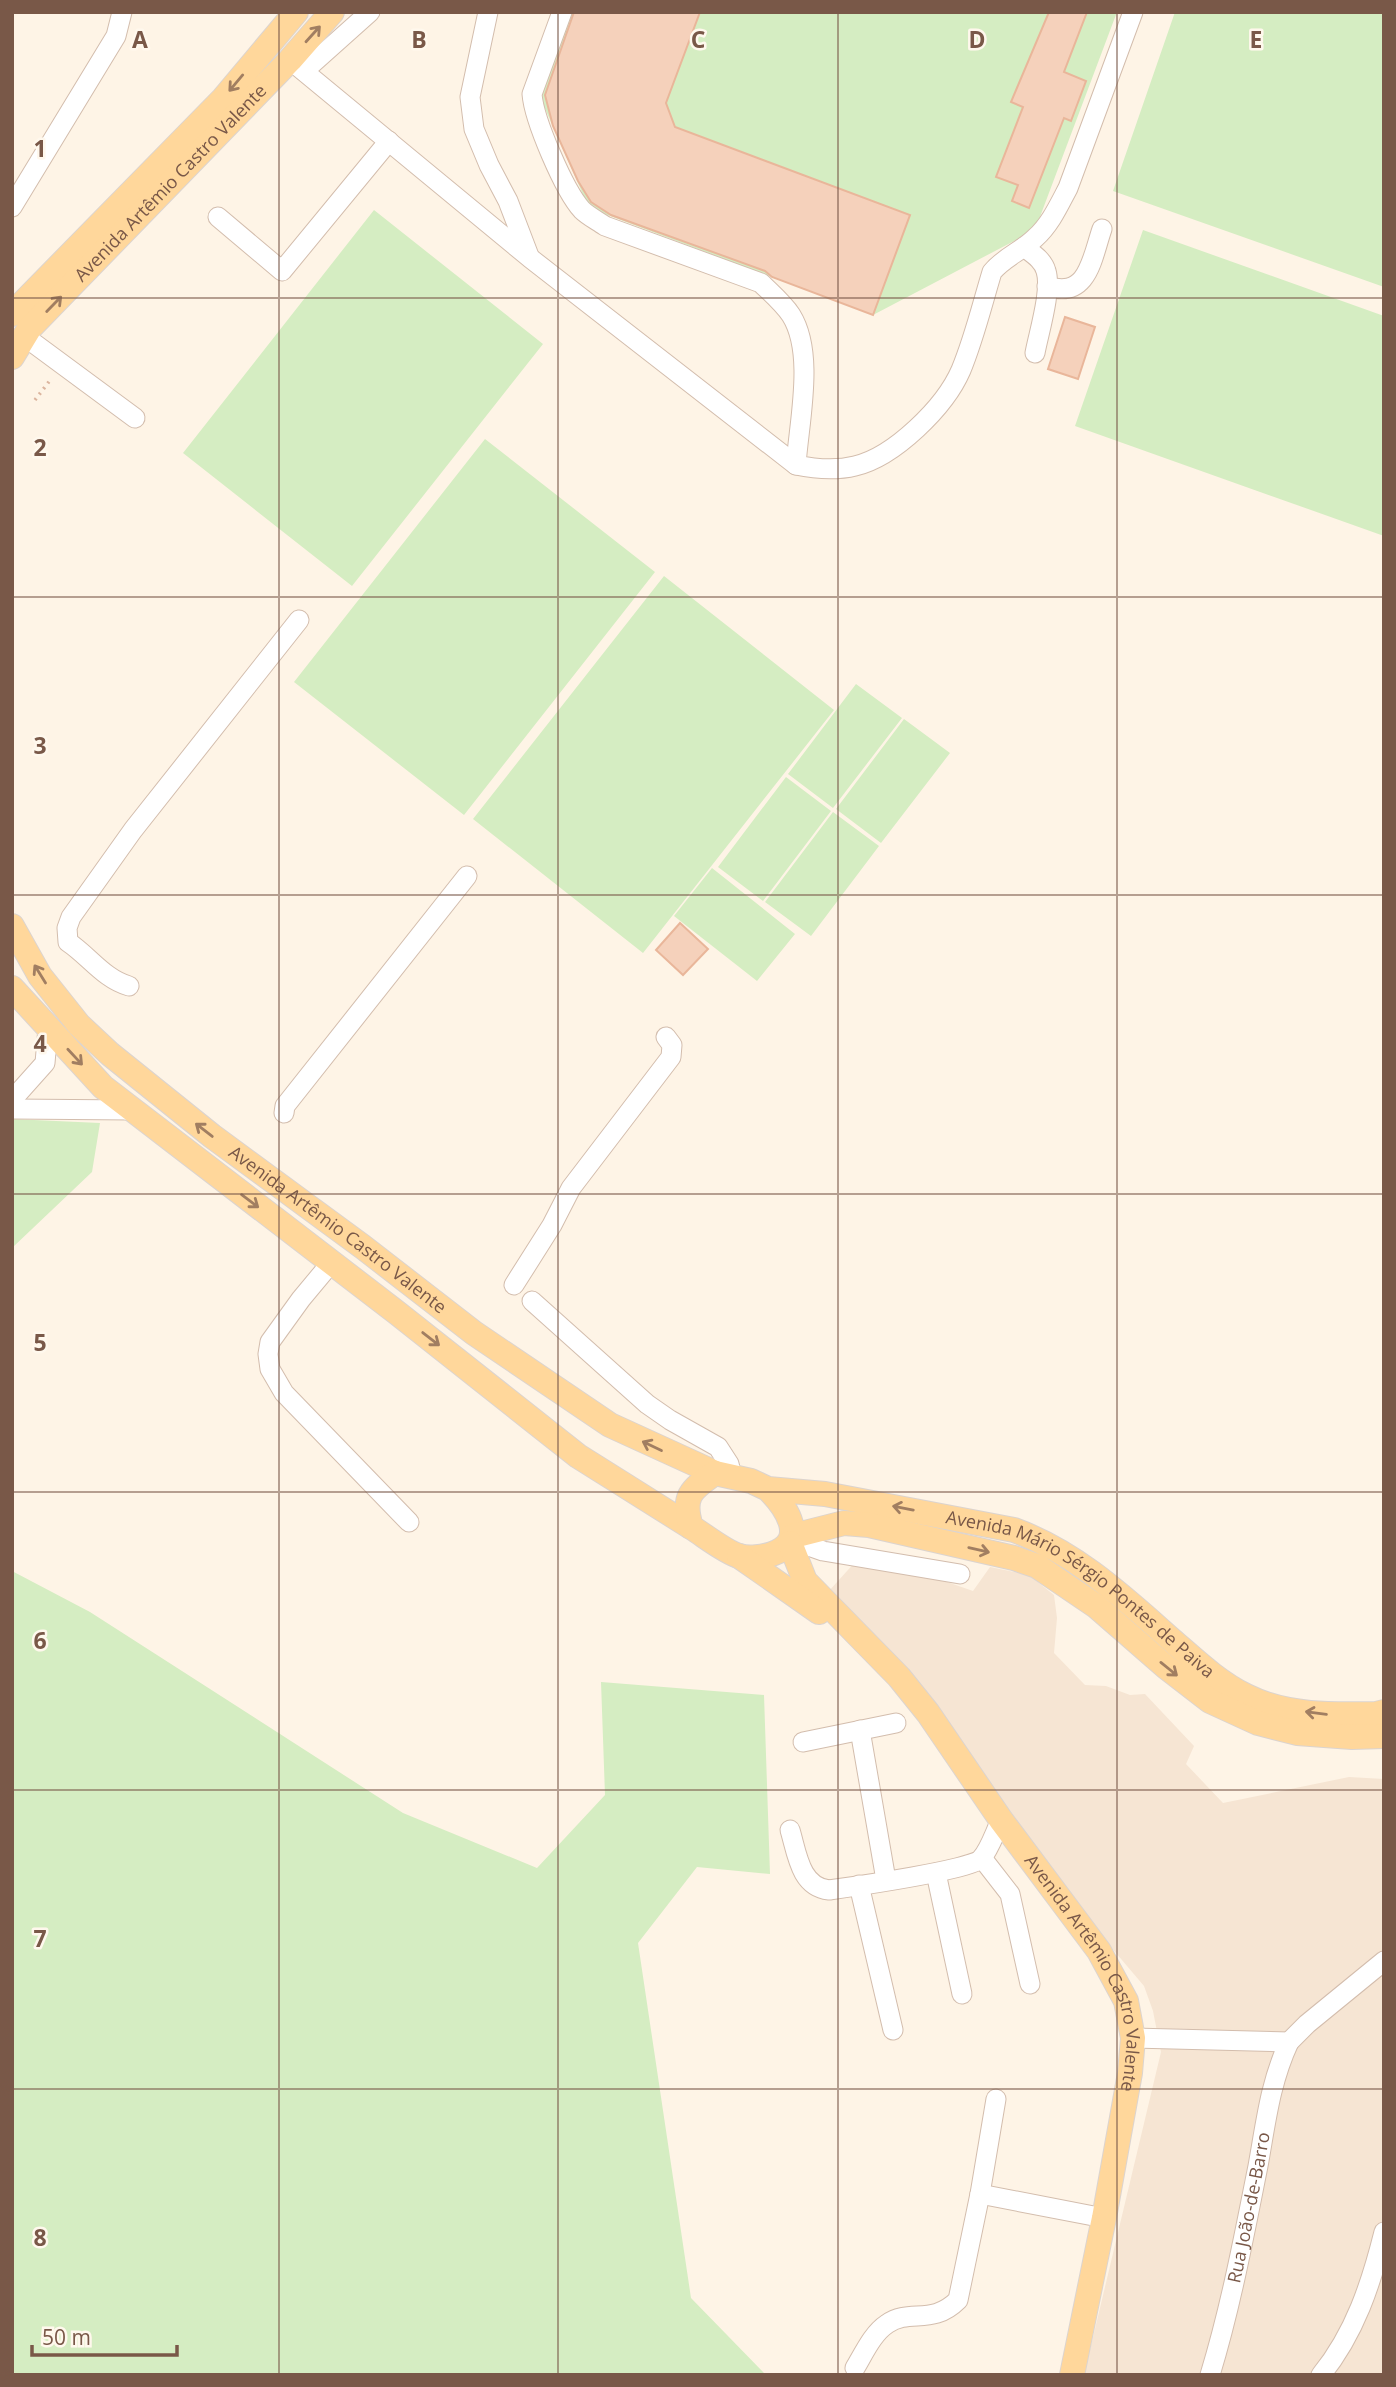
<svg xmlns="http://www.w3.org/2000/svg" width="1396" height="2387" font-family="'Open Sans',sans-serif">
	<rect width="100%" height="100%" fill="#fef4e6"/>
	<path fill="#f6e5d3" d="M857,1560L904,1567L973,1591L990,1567L1029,1575L1054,1595L1057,1618L1054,1653L1085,1685L1106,1686L1130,1695L1145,1694L1194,1746L1186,1764L1223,1803L1349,1777L1384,1779V2375H1084L1161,2052L1153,2011L1144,1986L1048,1873L828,1592Z"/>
	<path fill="#d5edc2" d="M569,12H1117L1035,230L873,315L589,208L539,95Z
		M1175,12H1384V287L1113,191Z
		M374,210L543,344L352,586L183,453Z
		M1143,230L1384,316V536L1075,426Z
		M485,439L655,572L464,815L294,682Z
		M664,576L834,710L643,953L473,819Z
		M856,684L902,718L833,808L788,774Z
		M904,719L950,753L881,843L836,809Z
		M786,777L831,811L763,901L718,867Z
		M833,812L879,846L811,936L765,902Z
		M712,868L795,934L757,981L674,916Z
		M12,1119L100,1123L92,1172L12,1248Z
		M12,1571L90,1612L403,1813L537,1868L605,1795L601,1682L764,1695L770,1874L697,1867L638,1943L691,2298L766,2375H12Z"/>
	<path fill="#f5d1bb" stroke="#e9b69a" stroke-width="2" d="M574,12H700L666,103L675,127L910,215L873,315L772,277L765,271L611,215L591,202L578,181L553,126L545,95Z
		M1049,12H1087L1064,72L1086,81L1071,121L1064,118L1029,208L1012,201L1018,185L996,177L1023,107L1011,102Z
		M1065,317L1095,327L1078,379L1048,369Z
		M680,923L708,949L683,975L656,950Z"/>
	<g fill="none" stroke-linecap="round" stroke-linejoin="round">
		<g stroke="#d3bdad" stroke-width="21">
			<g id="minor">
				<path d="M488,12L470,97L474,129L489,165L508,201L529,256"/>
				<path d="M562,12L532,94C534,120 564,190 582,210C588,216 598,221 605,226L761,283C771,293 783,303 791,315C815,353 799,421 796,465C815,469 835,471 855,466C894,457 945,407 961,370C974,339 982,305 992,272C1004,257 1022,251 1035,238C1050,225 1059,205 1068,188L1133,12"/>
				<path d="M290,60L530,258L796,465"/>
				<path d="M304,71L370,12"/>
				<path d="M12,207L116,36L122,12"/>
				<path d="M218,217L282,271L389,141"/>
				<path d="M1024,247C1033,254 1043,260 1046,271C1052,290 1039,332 1035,353"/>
				<path d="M1047,286C1088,300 1092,258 1102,229"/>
				<path d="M24,336L135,418"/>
				<path d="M129,986C104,979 89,956 68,942L67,928L71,917L133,830L299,620"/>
				<path d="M12,1100L45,1063L48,1028"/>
				<path d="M12,1109L132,1110"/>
				<path d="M284,1113L285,1106L467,876"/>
				<path d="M331,1263L301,1299L270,1342L268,1354L270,1369L284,1393L409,1522"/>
				<path d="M514,1285L552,1225L571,1188L671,1057L672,1045L666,1037"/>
				<path d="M532,1301L647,1404L670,1420L718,1447L729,1464L732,1476"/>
				<path d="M792,1540L823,1551L960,1574"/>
				<path d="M860,1730L886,1880"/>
				<path d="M803,1742L896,1723"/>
				<path d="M790,1830C797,1853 800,1887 829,1890C850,1887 971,1870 981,1859C990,1849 995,1832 1001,1820"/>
				<path d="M982,1858L1010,1894L1030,1984"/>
				<path d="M936,1873L962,1994"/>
				<path d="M859,1885L893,2030"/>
				<path d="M1133,2038L1289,2042L1307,2024L1384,1961"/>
				<path d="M980,2194L1104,2218"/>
				<path d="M855,2368C864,2353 873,2333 887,2324C910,2308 932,2326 958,2300L980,2194L996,2099"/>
				<path id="s1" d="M1210,2375C1231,2306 1244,2236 1258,2166C1266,2122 1270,2083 1289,2042"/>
				<path d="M1321,2375C1355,2333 1371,2284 1384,2232"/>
			</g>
		</g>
		<g stroke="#dcd4cf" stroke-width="26">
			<g id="major">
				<path d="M12,314L223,99L296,12"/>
				<path id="s2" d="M12,357L29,329L290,60L332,12"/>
				<path id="s3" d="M12,926L40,976L79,1025L110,1054L212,1136L363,1247L474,1333L610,1425L715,1473"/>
				<path d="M12,988L103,1087L396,1312L578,1456L691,1527"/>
				<path id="s4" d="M768,1489C787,1508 809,1541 772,1554C763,1557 749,1559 739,1556C725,1552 704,1535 691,1527C682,1497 690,1490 715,1473L751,1481L768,1489L825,1494L1014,1530C1077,1553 1124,1598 1174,1642C1197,1662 1218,1682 1246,1696C1286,1716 1333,1715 1376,1714L1384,1712"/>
				<path d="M793,1536L844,1523L869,1525L1014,1558L1037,1566L1096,1606L1166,1667L1210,1701L1258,1723L1297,1733L1352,1737L1384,1736"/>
				<path id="s5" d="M790,1543L805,1581L899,1677L928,1713L1001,1820L1099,1951L1126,2001L1133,2038L1130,2073L1104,2218L1072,2375"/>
				<path d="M739,1556L819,1612"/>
			</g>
		</g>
		<path stroke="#dbb49e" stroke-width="3.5" stroke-dasharray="2 5" stroke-linecap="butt" d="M35,400L51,379"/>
		<use href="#minor" stroke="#fff" stroke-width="19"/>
		<use href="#major" stroke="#ffd79b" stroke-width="24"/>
	</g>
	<defs><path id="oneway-shaft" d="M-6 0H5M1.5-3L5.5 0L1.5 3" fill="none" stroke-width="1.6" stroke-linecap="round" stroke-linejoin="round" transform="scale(1.75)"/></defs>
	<g stroke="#a17e61">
		<use href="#oneway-shaft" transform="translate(313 34) rotate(-48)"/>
		<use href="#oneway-shaft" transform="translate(236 83) rotate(130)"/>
		<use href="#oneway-shaft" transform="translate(54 304) rotate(-46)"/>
		<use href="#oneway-shaft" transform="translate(40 974) rotate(-122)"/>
		<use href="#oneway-shaft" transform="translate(75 1057) rotate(47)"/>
		<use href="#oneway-shaft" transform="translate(204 1130) rotate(-142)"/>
		<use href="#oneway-shaft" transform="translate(250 1201) rotate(37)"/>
		<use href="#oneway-shaft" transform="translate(431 1339) rotate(38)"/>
		<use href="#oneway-shaft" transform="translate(652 1446) rotate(-154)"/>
		<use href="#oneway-shaft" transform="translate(903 1508) rotate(-169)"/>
		<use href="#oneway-shaft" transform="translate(979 1550) rotate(13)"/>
		<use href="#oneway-shaft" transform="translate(1169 1669) rotate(39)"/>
		<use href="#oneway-shaft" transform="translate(1316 1713) rotate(-173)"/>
	</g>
	<path fill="none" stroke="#795848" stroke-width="2" stroke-opacity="0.55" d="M279,12V2375M558,12V2375M838,12V2375M1117,12V2375M12,298H1384M12,597H1384M12,895H1384M12,1194H1384M12,1492H1384M12,1790H1384M12,2089H1384"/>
	<g text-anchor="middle" stroke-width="5" stroke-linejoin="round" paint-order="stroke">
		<g font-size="18" fill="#795848" stroke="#fff8ed">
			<text dy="6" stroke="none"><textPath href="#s2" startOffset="236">Avenida Artêmio Castro Valente</textPath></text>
			<text dy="6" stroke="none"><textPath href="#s3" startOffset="450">Avenida Artêmio Castro Valente</textPath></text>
			<text dy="6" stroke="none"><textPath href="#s4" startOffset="632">Avenida Mário Sérgio Pontes de Paiva</textPath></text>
			<text dy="6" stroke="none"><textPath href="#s5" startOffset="530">Avenida Artêmio Castro Valente</textPath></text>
			<text dy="6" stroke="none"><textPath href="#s1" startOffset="172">Rua João-de-Barro</textPath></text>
		</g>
	</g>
	<g font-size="23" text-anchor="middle" font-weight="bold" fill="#795848" stroke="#fff8ed" stroke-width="5" stroke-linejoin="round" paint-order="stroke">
		<text x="140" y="48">A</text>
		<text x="419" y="48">B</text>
		<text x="698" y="48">C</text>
		<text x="977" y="48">D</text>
		<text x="1256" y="48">E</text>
		<text x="40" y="157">1</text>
		<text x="40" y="456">2</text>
		<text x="40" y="754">3</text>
		<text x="40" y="1052">4</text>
		<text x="40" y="1351">5</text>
		<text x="40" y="1649">6</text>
		<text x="40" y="1947">7</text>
		<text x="40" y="2246">8</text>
	</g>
	<rect width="1396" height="2387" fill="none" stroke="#795848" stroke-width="28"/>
	<path d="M32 2345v10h145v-10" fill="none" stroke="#795848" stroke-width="3.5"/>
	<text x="42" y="2345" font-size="21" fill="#795848" stroke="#fff8ed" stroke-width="5" paint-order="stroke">50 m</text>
</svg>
